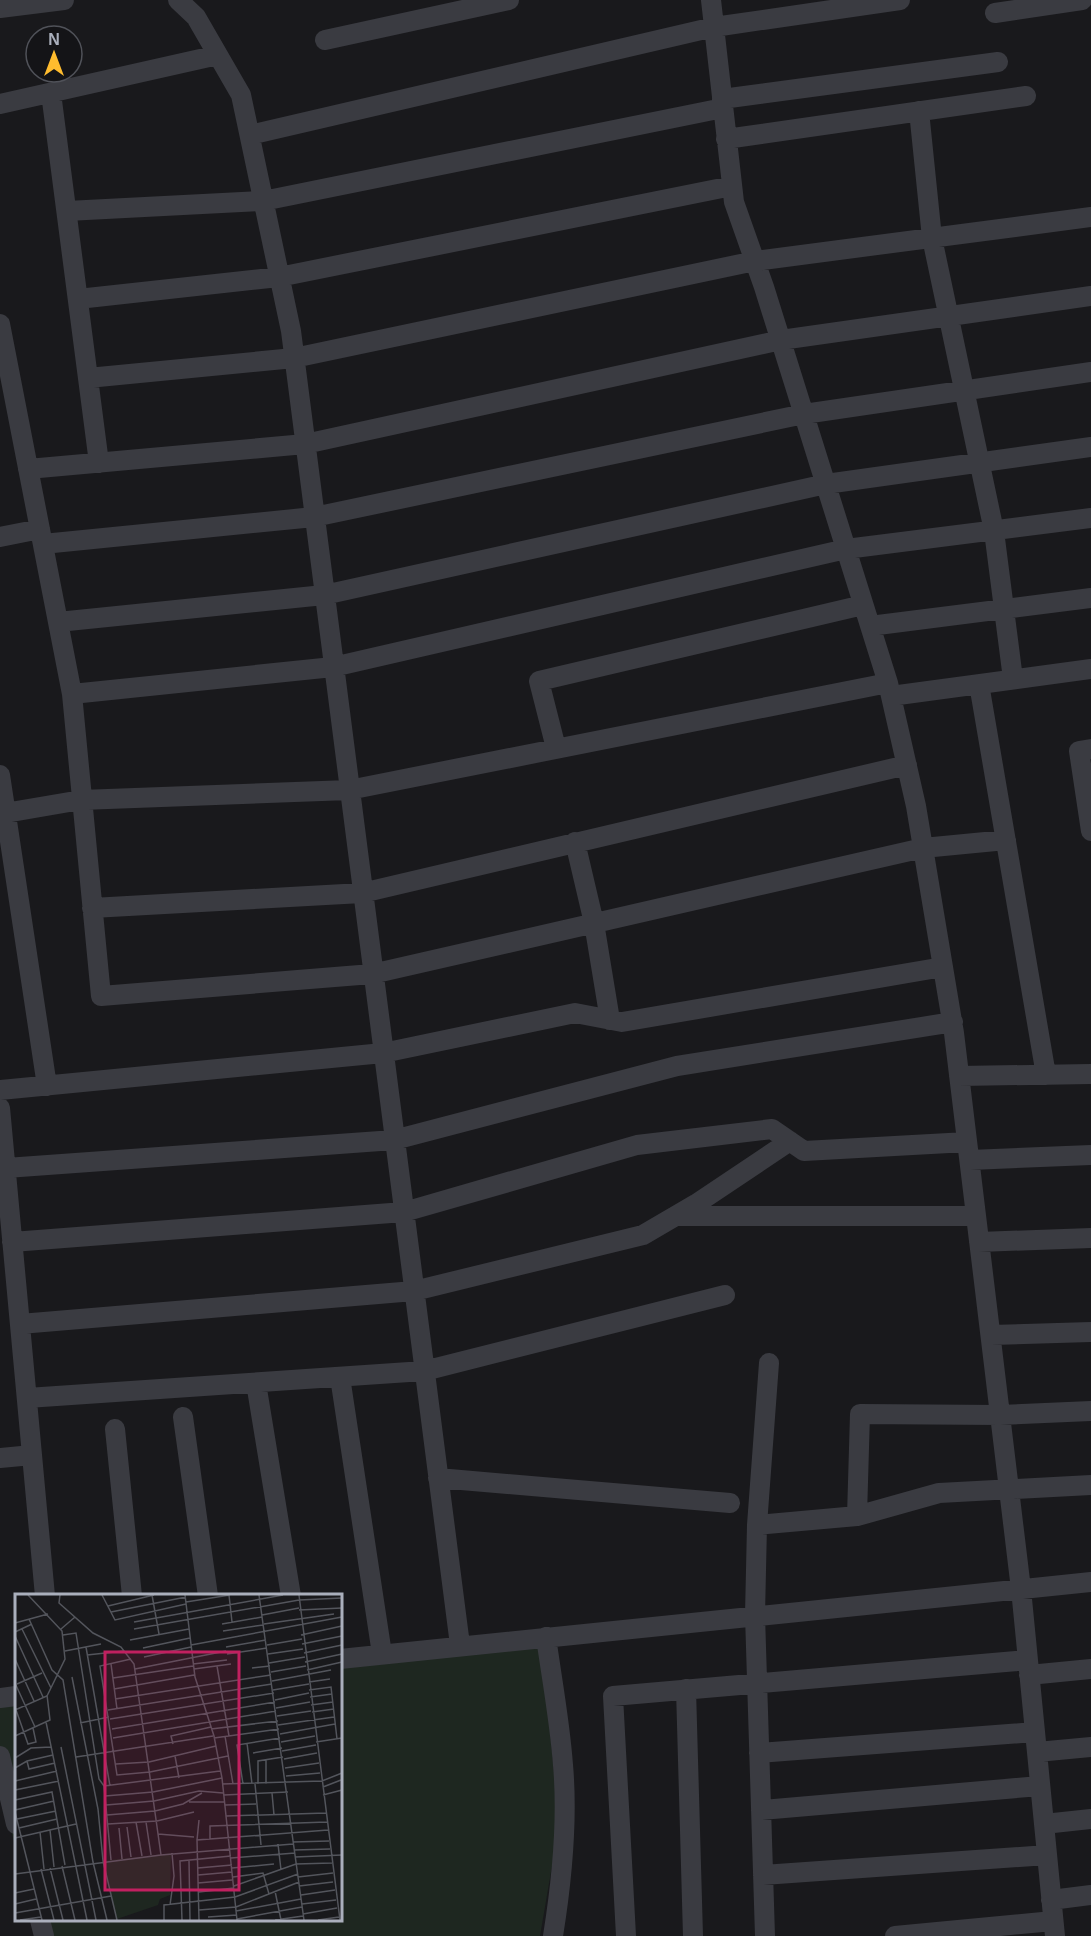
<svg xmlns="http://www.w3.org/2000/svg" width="1091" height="1936" font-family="Arial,sans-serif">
	<rect width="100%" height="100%" fill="#19191c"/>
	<path fill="#1e2720" d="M541,1637L559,1825L540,1936H39L35,1920H340L341,1659Z
		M16,1696V1850L0,1787V1697Z"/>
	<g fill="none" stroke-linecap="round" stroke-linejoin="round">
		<path stroke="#3a3b41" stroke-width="20" d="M178,0L196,17L241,95L291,331L460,1645
			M711,0L734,202L764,287L888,683L916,806L954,1033L1021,1589L1055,1936
			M0,8L64,0
			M995,13L1082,0
			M325,40L509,0
			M51,93L99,463
			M722,99L998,62
			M0,104L218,55
			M919,111L932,238L994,531L1013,679
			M250,135L714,27L900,0
			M726,139L1026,96
			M67,211L263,201L723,108
			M78,299L279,277L732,186
			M0,324L72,694L101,996L372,974L923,848L1006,840
			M88,378L294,358L755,261L1091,217
			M28,469L305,444L781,340L1091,296
			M0,537L40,529
			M43,544L314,517L804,414L1091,372
			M58,622L324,595L826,484L1091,447
			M870,626L1091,598
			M979,684L1046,1075
			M72,694L333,667L846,549L1091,518
			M891,696L1091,669
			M556,748L539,681L863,605
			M1091,749L1079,751L1091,831
			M0,775L47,1086
			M0,814L81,800L349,790L888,683
			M575,842L594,923L610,1020
			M92,908L362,893L907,765
			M959,1076L1091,1074
			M0,1090L383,1053L575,1013L622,1022L943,967
			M0,1108L45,1596
			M970,1160L1091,1155
			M6,1168L394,1140L677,1066L953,1022
			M675,1216H976
			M12,1242L404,1212L637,1145L772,1129L804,1151L967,1142
			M979,1242L1091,1238
			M20,1324L414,1291L643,1235L696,1204L790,1141
			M991,1335L1091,1332
			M340,1377L382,1654
			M256,1383L291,1596
			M27,1398L424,1371L725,1295
			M183,1417L208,1596
			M115,1429L132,1596
			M0,1458L32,1455
			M438,1478L730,1503
			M857,1516L860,1414L1000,1415L1091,1411
			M757,1525L769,1363
			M546,1637C552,1680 560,1723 563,1765C568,1822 562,1880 553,1936
			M340,1659L1091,1582
			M1029,1675L1091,1669
			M686,1689L693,1936
			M0,1698L16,1696
			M1037,1752L1091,1747
			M759,1753L1035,1732
			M0,1756L16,1824
			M761,1810L1040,1786
			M1044,1824L1091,1819
			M763,1875L1047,1855
			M1051,1900L1091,1895
			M40,1920L44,1936
			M626,1936L613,1696L1028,1660
			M765,1936L755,1615L757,1525L857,1516L939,1493L1091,1485
			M895,1936L1053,1921"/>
	</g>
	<g transform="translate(15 1594)">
		<rect width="327" height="327" fill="#19191c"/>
		<path d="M156,259L155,301L145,305L143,311L102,325L87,267Z" fill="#1e2720"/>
		<path fill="none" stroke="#53555c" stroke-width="1.5" d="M45,1L44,9L78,39L106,53L119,70L146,261M87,1L100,26L171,10M137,1L144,40M170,1L180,83L199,142L207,184L222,326M214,1L217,28M244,1L289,326M284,1L325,326M171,8L215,1M93,12L139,1M284,16L327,14M96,18L171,3M247,21L284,14M14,25L37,76L48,86L78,268L92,326M119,28L268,1M0,29L33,20M207,30L247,23M249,30L319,20M7,35L36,94M46,35L60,23M119,35L284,6L327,4M208,37L248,31M0,38L17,30M48,41L61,39L84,185L89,192L96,266M286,41L327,32M0,42L28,103M115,46L174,35M287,50L327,42M176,51L327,23M252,51L287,45M71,53L95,192M211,53L251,46M128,54L175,44M50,57L86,50M289,59L327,51M212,60L252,54M253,60L288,55M72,61L109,57M129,63L176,53M0,65L19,107M116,65L85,72L102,181L135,178L213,162M290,68L327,60M254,69L290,63M96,70L102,115M178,70L212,66M202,72L214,142M237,74L255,72M120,75L211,57M179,75L216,70M292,76L327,68M256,78L291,72M57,83L83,215L88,267L102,326M98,84L178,72M257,87L316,76M294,88L315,85M0,89L20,133M2,90L27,79M99,95L179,81M258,96L294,90M294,96L316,93L322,145M295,103L317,100M100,105L256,81M260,106L294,99M296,111L318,108M0,113L13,150L21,148L18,134M261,114L295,108M0,116L32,102L50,65L47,37L13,1M93,116L257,90M297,118L319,115M262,122L296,117M95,125L259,99M31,128L72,326M65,129L94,123M263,131L319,123M97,135L260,108M196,135L263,127M265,140L320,130M0,142L35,126L32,101M210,142L218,190M98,144L261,117M199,144L264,135M266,148L300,142M301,148L327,144M232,149L237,190M158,150L156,142L196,133M46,153L81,326M267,157L301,151M238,159L267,154M160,162L164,184M61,163L198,142M0,164L16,154L36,153M269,165L302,159M251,166V190M12,167L14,175L40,169M101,170L134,168L201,152M0,174L12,167L38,161M270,174L304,169M271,182L305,179M0,187L42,177M207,190L307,187L327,179M228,190L222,151L265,144M240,190L246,251M243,190V167L268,163M89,192L205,177M308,193L326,186M0,196L44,187M257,199L259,221M209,201L273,198M308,201L327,196M90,202L138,198L207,184M0,206L37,198L50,271M174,208H210M91,211L139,207L184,197L208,199M210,211L241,210M0,216L39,207M0,218L27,326M92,221L140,217L168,210L187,199M211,222L311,219M2,225L41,217M121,228L127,262M131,228L136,261M93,230L142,227L179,218M112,233L116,263M4,234L42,225M104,234L107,265M35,236L39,273M25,238L29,275M143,240L179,243M0,244L61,230M195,245V232L312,228M182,246L184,226M278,248L314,247M263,250L266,276M279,256L315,255M280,263L327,261M216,264L280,259M174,266L175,326M47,272L60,326M35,274L48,326M183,274L217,271M217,274L259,270M26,275L39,326M0,280L146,261L278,250M183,281L217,278M218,283L248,279L254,300M283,283L318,279M183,289L217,286M219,292L281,270L317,269M284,292L318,288M260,297L266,326M184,298L219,294M0,299L19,295M286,301L320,296M0,310L21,305M287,310L321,306M155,311L159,282L157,259M184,316L221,313L284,288M221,317L286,305M0,319L96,302M288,320L322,314M193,323L222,321M222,325L287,313M5,326L26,323M149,326V311L220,303L283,280M167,326L165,267L216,262M184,326L182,246L313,236M260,326L288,322M303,326L324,323"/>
		<path fill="#c12060" fill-opacity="0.15" stroke="#c12060" stroke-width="3" d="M90,58H224V296H90Z"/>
		<rect width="327" height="327" fill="none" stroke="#aaafbc" stroke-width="3"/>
	</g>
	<g transform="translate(54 54)"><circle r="28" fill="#141417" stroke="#505259" stroke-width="1.5"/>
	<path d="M0-4.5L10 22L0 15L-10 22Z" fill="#ffbc2e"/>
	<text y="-9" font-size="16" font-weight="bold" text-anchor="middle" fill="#aaafbc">N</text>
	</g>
</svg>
